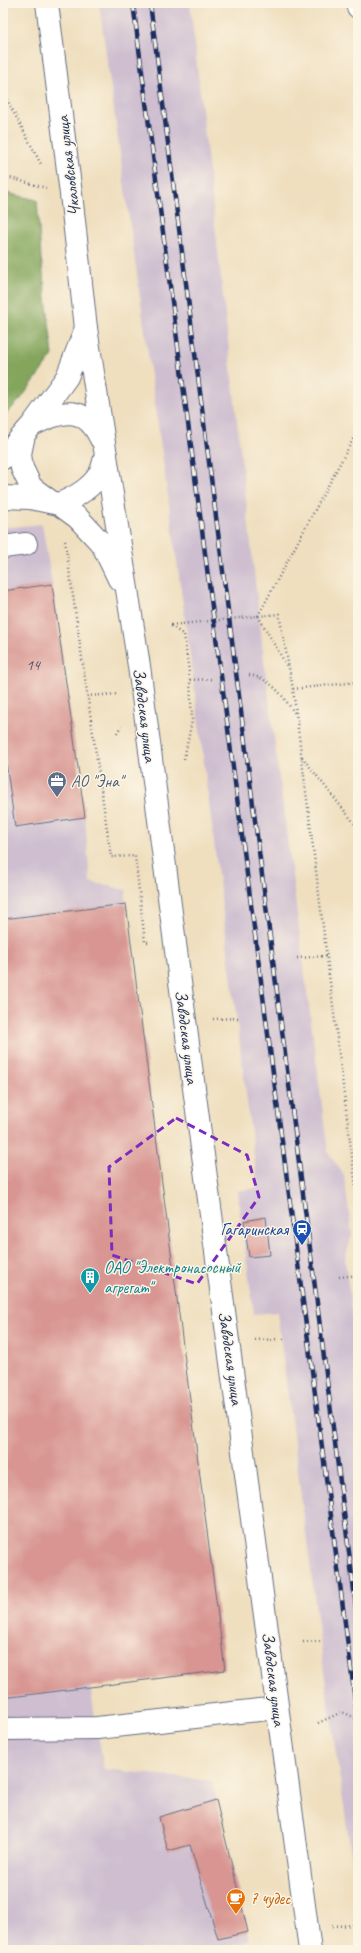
<svg xmlns="http://www.w3.org/2000/svg" width="361" height="1953" font-family="Caveat,sans-serif">
	<rect width="100%" height="100%" fill="#fcf5e5"/>
	<filter id="ink" filterUnits="userSpaceOnUse"><feTurbulence type="fractalNoise" baseFrequency=".025" numOctaves="2"/><feDisplacementMap in="SourceGraphic" scale="8" xChannelSelector="R" yChannelSelector="G"/><feConvolveMatrix kernelMatrix="1 2 1 2 8 2 1 2 1" color-interpolation-filters="sRGB"/></filter>
	<filter id="wash" filterUnits="userSpaceOnUse"><feTurbulence type="fractalNoise" baseFrequency=".012" numOctaves="4" result="noise"/><feDisplacementMap in="SourceGraphic" scale="16" xChannelSelector="R" yChannelSelector="G"/><feGaussianBlur stdDeviation="0.9" result="paint"/><feColorMatrix in="noise" values="0 0 0 0 0 0 0 0 0 0 0 0 0 0 0 0 0 1.4 0 .05"/><feComposite in="paint" operator="in"/></filter>
	<g filter="url(#wash)">
		<rect width="100%" height="100%" fill="#efdfbf"/>
		<path fill="#cebed0" d="M99,3H190L264,660L328,1152L344,1175L352,1234L345,1260L358,1363V1900L327,1694L277,1312L254,1314L237,1191L258,1188L192,669Z
			M42,524L52,584L85,817L90,882L126,890V904L225,1670L90,1687L104,1769L212,1781L250,1941L218,1950H3V528Z"/>
		<path fill="#83a65c" stroke="#4f6a5d" d="M3,192L37,200L41,257L53,355L20,400L3,417Z"/>
		<g id="blocks">
			<path fill="#d89592" d="M52,584L85,817L15,827L3,740V591Z
				M126,904L225,1670L3,1698V919Z
				M266,1217L270,1255L249,1257L244,1221Z
				M216,1800L248,1932L218,1939L190,1845L168,1851L159,1817Z"/>
		</g>
	</g>
	<g filter="url(#ink)">
		<use href="#blocks" fill-opacity="0" stroke="#656d80" stroke-width="1"/>
		<g fill="none" stroke-linecap="round" stroke-linejoin="round">
			<g stroke="#656d80" stroke-width="24">
				<path id="minor" d="M47,3L71,194L86,328
					M358,3V7
					M3,547L26,544
					M3,1729L97,1728L277,1708"/>
			</g>
			<g stroke="#656d80" stroke-width="24">
				<path id="major" d="M32,425C61,410 85,404 101,439
					M24,435L20,454L22,468L31,487L50,501
					M3,458L32,425L67,377L86,328L139,666L189,1051L310,1950
					M3,497L30,498L59,504L78,518L102,544L119,579
					M59,504C74,498 90,489 99,475C103,469 104,460 106,454"/>
			</g>
			<path stroke="#656d80" stroke-width="2.5" stroke-dasharray="1 3" stroke-linecap="butt" d="M3,92L42,166
				M3,176L46,188
				M65,541L111,857L135,856L145,942H151
				M258,616L358,430
				M258,616L288,668
				M171,625L279,614L293,689L358,1204
				M171,626L184,635L190,680L192,721L184,759
				M249,675C272,678 284,698 296,715
				M190,680L211,679
				M293,689L358,682
				M87,696L118,694
				M117,733L121,726
				M302,757L358,828
				M297,958L326,956
				M213,1019L240,1018
				M339,1277L358,1275
				M255,1340L284,1339
				M303,1642L323,1641
				M318,1723L342,1712L358,1719
				M332,1926L358,1925"/>
			<use href="#minor" stroke="#fff" stroke-width="22"/>
			<use href="#major" stroke="#fff" stroke-width="22"/>
			<g stroke="#1b2f5e" stroke-width="4.5">
				<path id="rail" d="M133,3L358,1722
					M150,3L358,1622"/>
			</g>
			<use href="#rail" stroke="#fcf5e5" stroke-width="3" stroke-dasharray="9" stroke-linecap="butt"/>
		</g>
	</g>
	<path fill="none" stroke="#7b2cbf" stroke-width="3" stroke-dasharray="8 5" stroke-linejoin="round" d="M176,1118L247,1155L259,1197L197,1284L112,1255L109,1167Z"/>
	<defs>
		<g id="office-pin" transform="scale(1)"><path d="M0 17L-7.5 6A9.5 9.5 0 1 1 7.5 6Z" fill="#5c6f8a" stroke="#fcf5e5"/><path d="M-6-3h4V-5.5h4V-3h4V5H-6ZM-1-4.5V-3h2v-1.5ZM-6 0V1H6V0Z" fill="#fff"/></g>
		<g id="station-pin" transform="scale(1)"><path d="M0 17L-7.5 6A9.5 9.5 0 1 1 7.5 6Z" fill="#1a4fb4" stroke="#fcf5e5"/><path d="M-3-6H3Q5-6 5-4V2Q5 4 3 4L4.5 6H3L1.5 4h-3L-3 6H-4.5L-3 4Q-5 4-5 2V-4Q-5-6-3-6ZM-3.5-4v3h7v-3ZM-3.5 1v1.5H-2V1ZM2 1v1.5H3.5V1Z" fill="#fff"/></g>
		<g id="building-pin" transform="scale(1)"><path d="M0 17L-7.5 6A9.5 9.5 0 1 1 7.5 6Z" fill="#0f9aa8" stroke="#fcf5e5"/><path d="M-4-6H4V6H1V3H-1V6H-4ZM-2.5-4.3h1.7v1.8h-1.7ZM.8-4.3h1.7v1.8H.8ZM-2.5-1h1.7V.8h-1.7ZM.8-1h1.7V.8H.8Z" fill="#fff"/></g>
		<g id="cafe-pin" transform="scale(1)"><path d="M0 17L-7.5 6A9.5 9.5 0 1 1 7.5 6Z" fill="#e8710a" stroke="#fcf5e5"/><path d="M-5.5-4.5H6V0H3Q3 3.5 0 3.5H-2.5Q-5.5 3.5-5.5 0ZM3-3.2v2h1.7v-2ZM-6 4.5H4V6H-6Z" fill="#fff"/></g>
	</defs>
	<g fill-rule="evenodd">
		<use href="#office-pin" x="57" y="781"/>
		<use href="#station-pin" x="302" y="1229"/>
		<use href="#building-pin" x="90" y="1277"/>
		<use href="#cafe-pin" x="236" y="1898"/>
	</g>
	<g text-anchor="middle" stroke-width="3" stroke-linejoin="round" paint-order="stroke">
		<g font-size="15" fill="#4a486b">
			<text x="33" y="670">14</text>
		</g>
		<g font-size="17" fill="#1b2f5e" stroke="#fcf5e5">
			<text transform="translate(68 166) rotate(-97)" y="6">Чкаловская улица</text>
			<text transform="translate(145 715) rotate(83)" y="6">Заводская улица</text>
			<text transform="translate(187 1037) rotate(83)" y="6">Заводская улица</text>
			<text transform="translate(231 1358) rotate(82)" y="6">Заводская улица</text>
			<text transform="translate(274 1679) rotate(83)" y="6">Заводская улица</text>
		</g>
		<g font-size="17" fill="#4e5e75" stroke="#fcf5e5" text-anchor="start">
			<text x="71" y="787">АО "Эна"</text>
		</g>
		<g font-size="17" fill="#164399" stroke="#fcf5e5" text-anchor="end">
			<text x="288" y="1235">Гагаринская</text>
		</g>
		<g font-size="17" fill="#0d838f" stroke="#fcf5e5" text-anchor="start">
			<text x="104" y="1273">ОАО "Электронасосный<tspan x="104" dy="20">агрегат"</tspan></text>
		</g>
		<g font-size="17" fill="#c56008" stroke="#fcf5e5" text-anchor="start">
			<text x="250" y="1904">7 чудес</text>
		</g>
	</g>
	<rect width="361" height="1953" fill="none" stroke="#fcf5e5" stroke-width="16"/>
</svg>
